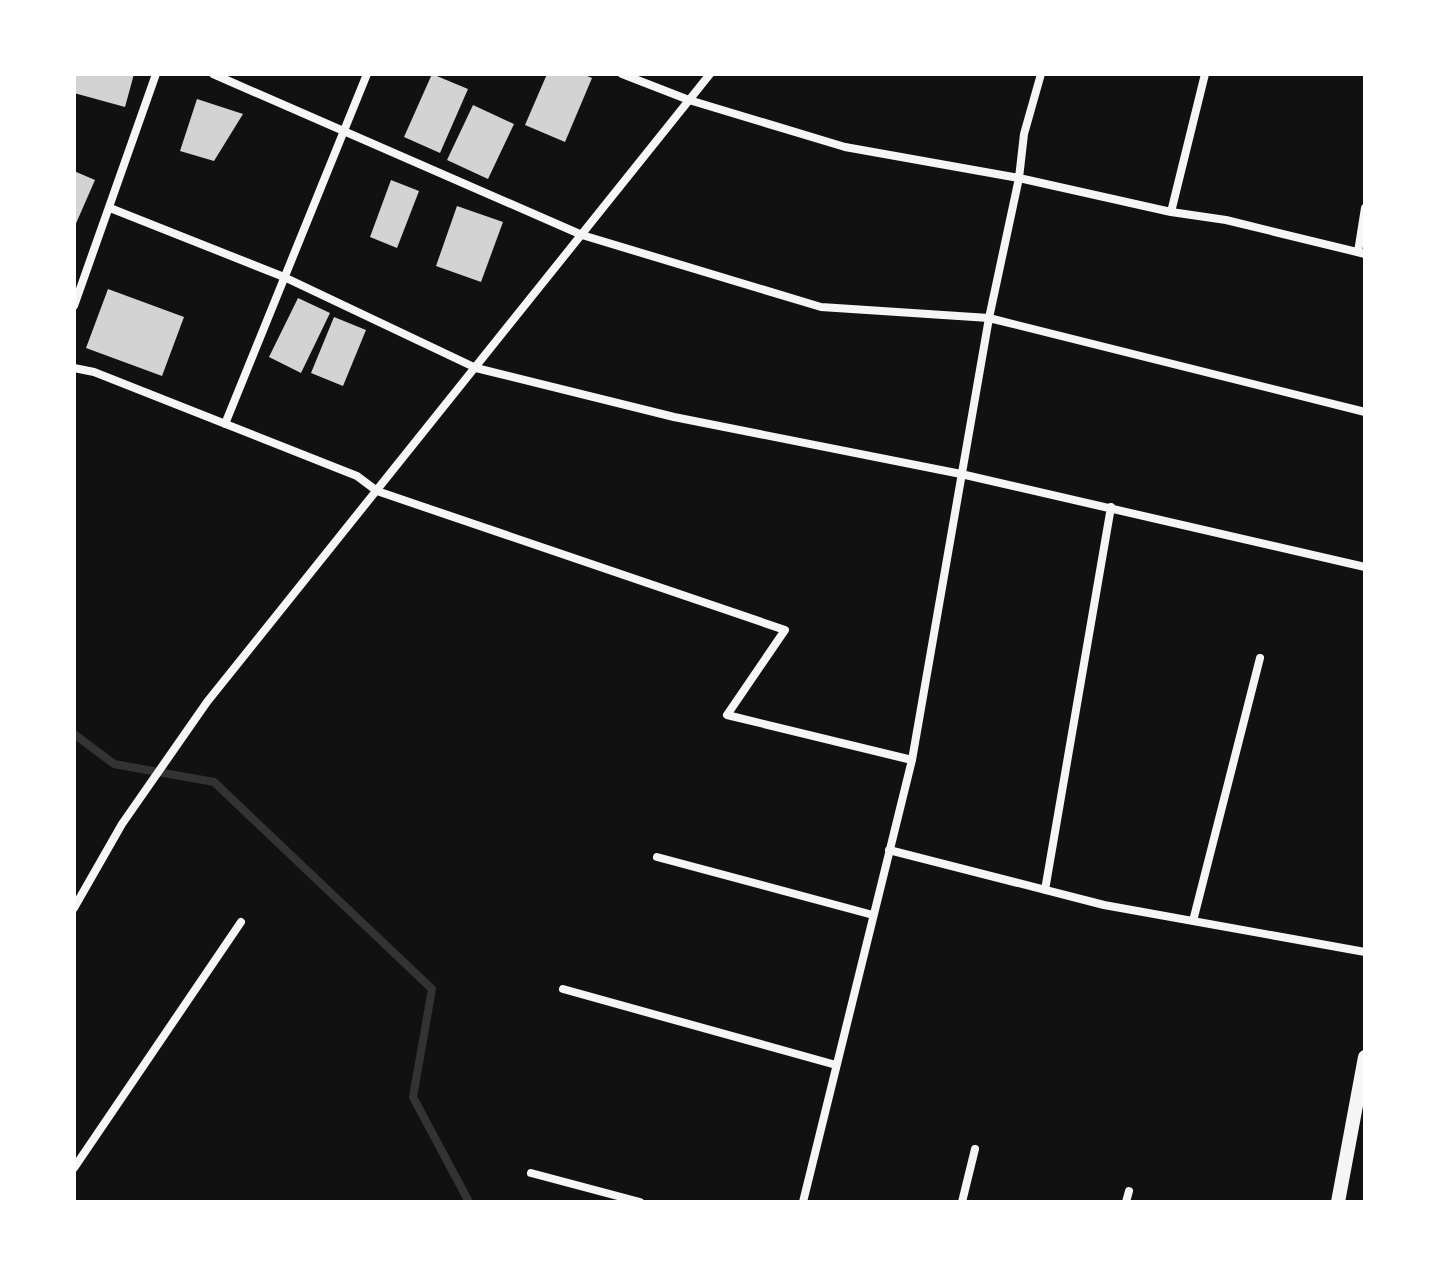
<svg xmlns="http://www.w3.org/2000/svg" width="1439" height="1276" font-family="'Roboto Serif',serif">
	<rect width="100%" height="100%" fill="#111"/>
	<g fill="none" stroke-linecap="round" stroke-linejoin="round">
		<path stroke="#333" stroke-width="8" d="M74,734L114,764L214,782L432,989L413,1097L469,1202"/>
	</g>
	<path fill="#d3d3d3" d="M75,74H134L125,107L74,93Z
		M432,74L468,89L440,153L404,137Z
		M547,74H582L592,78L565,142L525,125Z
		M197,99L243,114L214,161L180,151Z
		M473,105L514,124L488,179L447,160Z
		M74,171L95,180L74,228Z
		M391,180L419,191L397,248L370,237Z
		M457,206L503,222L481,282L436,266Z
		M108,289L184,317L162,376L86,348Z
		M298,298L330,313L301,373L269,357Z
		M334,317L366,330L343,386L311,373Z"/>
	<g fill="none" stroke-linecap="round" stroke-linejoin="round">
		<path stroke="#f5f5f5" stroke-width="8" d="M213,74L582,235L821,307L989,318L1365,412
			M622,74L689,100L845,147L1019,178L1171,212
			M1205,74L1171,212L1226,220L1365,254
			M110,208L284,277L476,368L674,417L961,474L1365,567
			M1358,252L1365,208
			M74,306L156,74
			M74,368L94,372L357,476L377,491L785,630L727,715L912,760
			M225,424L367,74
			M889,850L1104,905L1365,952
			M657,857L873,915
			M1045,890L1111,507
			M74,908L122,824L207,702L710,74
			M1193,921L1260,658
			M563,989L836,1065
			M74,1168L241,922
			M531,1173L640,1202
			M803,1202L912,760L989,318L1019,178L1024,134L1041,74
			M962,1202L975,1149
			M1126,1202L1129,1191"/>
		<path stroke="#f5f5f5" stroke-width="14" d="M1338,1202L1365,1057"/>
	</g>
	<rect width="1439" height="1276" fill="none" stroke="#ffffff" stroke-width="152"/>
</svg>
